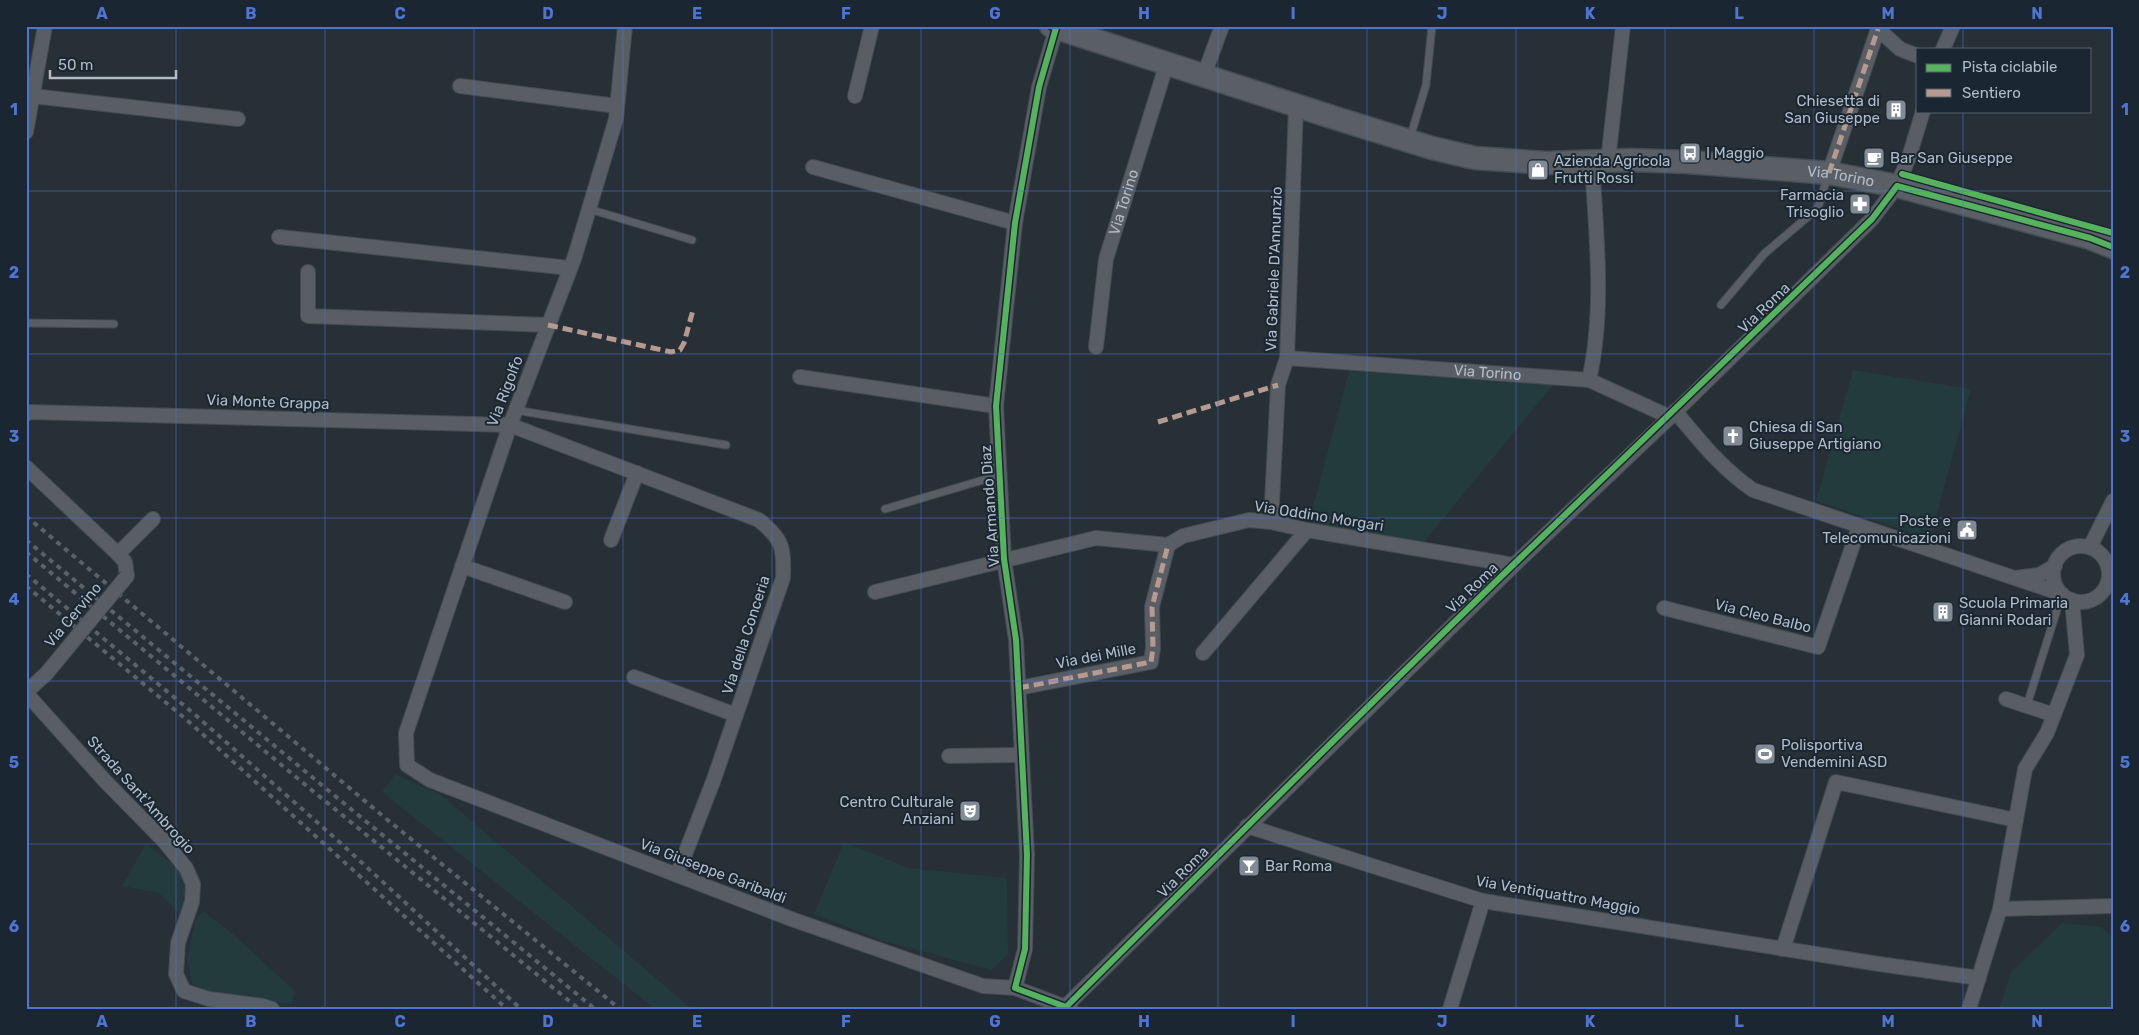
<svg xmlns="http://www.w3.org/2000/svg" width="2139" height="1035" font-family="Rubik,sans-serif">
	<rect width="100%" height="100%" fill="#272f37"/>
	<path fill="#243b3d" d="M1853,370L1971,389L1930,539L1816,501Z
		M1349,371L1553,385L1419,548L1307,530Z
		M395,774L441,795L692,1009H655L382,792Z
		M844,842L909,868L1007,878L1008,954L992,970L880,940L814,914Z
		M146,844L179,869L185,887L182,916L159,893L122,886Z
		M203,911L235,936L295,991L292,1004L223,998L192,984L187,959L195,921Z
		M2062,923L2101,927L2113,938V1009H1999L2011,972Z"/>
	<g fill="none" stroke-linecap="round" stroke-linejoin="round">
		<g stroke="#454b51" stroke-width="9">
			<path id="lane" d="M1410,138L1426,85L1432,26
				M589,209L692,240
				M1721,305L1764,254L1818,208L1828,175
				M26,323L114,324
				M515,410L726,445
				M885,509L1000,475
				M2027,705L2062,594"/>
		</g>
		<g stroke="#454b51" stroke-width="16">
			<g id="street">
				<path d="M625,26L616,119L574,259L510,425L406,733L407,765L430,780L794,920L983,986L1015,988L1071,1009"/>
				<path d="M1879,26L1878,29L1900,49L1918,56"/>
				<path d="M1943,49L1953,26"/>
				<path d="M1204,75L1222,26"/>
				<path d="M460,86L617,106"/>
				<path d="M32,96L238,119"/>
				<path d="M855,96L872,26"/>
				<path d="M26,132L45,26"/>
				<path d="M1608,161L1623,26"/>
				<path d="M813,167L1015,223"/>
				<path d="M1829,173L1878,29"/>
				<path d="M279,237L570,268"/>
				<path d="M308,272V316L548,325"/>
				<path id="s1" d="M1096,347L1106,259L1167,63"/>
				<path id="s2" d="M1287,358L1589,380L1670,417"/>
				<path d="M800,377L996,406"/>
				<path d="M1589,380C1605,309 1596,234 1592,162"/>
				<path d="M1675,411C1699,440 1722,469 1753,490L2062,594"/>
				<path d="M26,414L30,412L510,425L759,520C783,540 784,547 783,578L714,779L677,875"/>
				<path d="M26,467L118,554L125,562L127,576"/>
				<path d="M1271,522L1278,385L1287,358L1296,105"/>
				<path d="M611,540L637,473"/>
				<circle cx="2081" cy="574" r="28"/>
				<path d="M2090,547L2113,501"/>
				<path d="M118,554L153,519"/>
				<path d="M462,566L565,602"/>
				<path d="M2015,578L2039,575L2055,566"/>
				<path d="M875,592L1096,538L1168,545L1183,536L1249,520L1271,522L1307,530L1514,565"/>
				<path d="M1664,608L1818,647L1859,527"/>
				<path d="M1203,653L1307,530"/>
				<path d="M634,677L736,715"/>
				<path d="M1019,688L1151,662L1153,648L1152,607L1168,545"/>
				<path d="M26,692L46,674"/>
				<path d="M26,693L105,781L164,841L186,868L193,884L192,902L178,943L176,974L184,991L209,999L263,1006L272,1009"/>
				<path d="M2006,699L2054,715"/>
				<path d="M949,756L1022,755"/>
				<path d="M1247,826L1483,901L1879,964L1979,978"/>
				<path d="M2000,909L2113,906"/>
				<path d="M1783,949L1836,782L2016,820"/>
				<path d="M1015,988L1025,949L1027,855L1016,640L1004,559L996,406L1015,223L1039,87L1057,26"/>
				<path d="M1063,1009L1514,565L1670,417L1872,219L1897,186L1909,157L1923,111"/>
				<path d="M1450,1009L1483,901"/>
				<path d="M1969,1009L2000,909L2025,769L2047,733L2077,655L2072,600"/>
			</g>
		</g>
		<g stroke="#444c53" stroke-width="25">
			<g id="primary">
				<path id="s3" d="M1051,26L1335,118L1432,148L1475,158L1546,163L1631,160L1688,162L1829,173L1897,186L2090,238L2113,247"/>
			</g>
		</g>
		<use href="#lane" stroke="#585e64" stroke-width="7"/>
		<use href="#street" stroke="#585e64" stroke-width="14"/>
		<use href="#primary" stroke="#5a5f66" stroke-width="22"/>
		<path stroke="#5b6168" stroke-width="4" stroke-dasharray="5 5" stroke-linecap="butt" d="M26,516L384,817L620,1009
			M26,540L335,796L595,1009
			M26,552L308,787L579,1009
			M26,574L193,713L335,838L521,1009
			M26,586L188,721L507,1009"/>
		<g stroke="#454b51" stroke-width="16" stroke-linecap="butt">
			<path id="street-bridge" d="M46,674L127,576"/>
		</g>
		<use href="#street-bridge" stroke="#585e64" stroke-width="14"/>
		<path stroke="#b69a8f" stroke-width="5" stroke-dasharray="10 5" stroke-linecap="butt" d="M1829,173L1878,29
			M548,325L671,352L680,350L684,343L693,310
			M1158,422L1278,385
			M1019,688L1151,662L1153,648L1152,607L1168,545"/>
		<g stroke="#1a2631" stroke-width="9">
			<path id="cycleway" d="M1051,26L1056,28L1039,87L1015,223L996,406L1004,559L1016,640L1027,855L1025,949L1015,988L1066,1007C1214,859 1362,711 1513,565C1633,450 1753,335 1872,219L1897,186L2090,238L2113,247
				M1902,174L2113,233"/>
		</g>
		<use href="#cycleway" stroke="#56b35d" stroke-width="6"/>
	</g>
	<path fill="none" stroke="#5074d2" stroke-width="1" stroke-opacity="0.55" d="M176,26V1009M325,26V1009M474,26V1009M623,26V1009M772,26V1009M921,26V1009M1070,26V1009M1218,26V1009M1367,26V1009M1516,26V1009M1665,26V1009M1814,26V1009M1963,26V49M1963,111V1009M26,191H2113M26,354H2113M26,518H2113M26,681H2113M26,844H2113"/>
	<defs>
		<g id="building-square" transform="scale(1.125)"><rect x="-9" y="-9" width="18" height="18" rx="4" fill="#808b95" stroke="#1a2631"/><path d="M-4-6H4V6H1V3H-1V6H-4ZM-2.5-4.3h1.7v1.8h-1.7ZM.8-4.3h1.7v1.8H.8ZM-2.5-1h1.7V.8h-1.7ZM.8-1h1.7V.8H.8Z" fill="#fff"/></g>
		<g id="bus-square" transform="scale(1.125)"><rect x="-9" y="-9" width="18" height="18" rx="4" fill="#808b95" stroke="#1a2631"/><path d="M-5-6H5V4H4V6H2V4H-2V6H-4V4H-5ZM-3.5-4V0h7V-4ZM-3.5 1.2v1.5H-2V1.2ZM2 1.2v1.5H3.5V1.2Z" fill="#fff"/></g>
		<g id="cafe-square" transform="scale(1.125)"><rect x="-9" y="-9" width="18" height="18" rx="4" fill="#808b95" stroke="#1a2631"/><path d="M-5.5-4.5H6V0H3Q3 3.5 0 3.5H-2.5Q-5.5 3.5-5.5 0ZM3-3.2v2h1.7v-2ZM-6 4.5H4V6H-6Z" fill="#fff"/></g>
		<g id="shop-square" transform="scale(1.125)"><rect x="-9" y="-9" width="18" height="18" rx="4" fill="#808b95" stroke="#1a2631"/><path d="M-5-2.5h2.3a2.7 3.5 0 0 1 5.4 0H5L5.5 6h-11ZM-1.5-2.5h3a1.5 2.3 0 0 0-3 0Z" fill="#fff"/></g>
		<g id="pharmacy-square" transform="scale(1.125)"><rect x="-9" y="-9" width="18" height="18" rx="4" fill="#808b95" stroke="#1a2631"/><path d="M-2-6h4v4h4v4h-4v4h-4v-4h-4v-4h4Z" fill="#fff"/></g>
		<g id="church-square" transform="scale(1.125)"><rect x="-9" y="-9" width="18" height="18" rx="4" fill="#808b95" stroke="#1a2631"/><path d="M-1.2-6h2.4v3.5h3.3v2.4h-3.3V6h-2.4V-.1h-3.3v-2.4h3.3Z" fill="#fff"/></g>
		<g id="civic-square" transform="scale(1.125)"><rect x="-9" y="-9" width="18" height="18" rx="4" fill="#808b95" stroke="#1a2631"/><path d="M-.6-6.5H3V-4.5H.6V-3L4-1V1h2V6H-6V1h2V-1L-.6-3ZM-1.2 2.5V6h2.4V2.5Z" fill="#fff"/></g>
		<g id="stadium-square" transform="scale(1.125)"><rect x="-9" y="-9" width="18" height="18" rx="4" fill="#808b95" stroke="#1a2631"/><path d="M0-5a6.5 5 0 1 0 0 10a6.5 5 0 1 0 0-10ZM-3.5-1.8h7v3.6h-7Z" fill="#fff"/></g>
		<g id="theatre-square" transform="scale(1.125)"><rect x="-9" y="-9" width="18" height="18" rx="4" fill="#808b95" stroke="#1a2631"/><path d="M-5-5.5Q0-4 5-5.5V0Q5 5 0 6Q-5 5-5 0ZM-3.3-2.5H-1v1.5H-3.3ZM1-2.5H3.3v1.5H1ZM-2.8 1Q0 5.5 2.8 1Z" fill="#fff"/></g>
		<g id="bar-square" transform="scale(1.125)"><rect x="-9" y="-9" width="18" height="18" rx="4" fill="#808b95" stroke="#1a2631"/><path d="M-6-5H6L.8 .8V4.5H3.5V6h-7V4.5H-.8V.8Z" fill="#fff"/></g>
	</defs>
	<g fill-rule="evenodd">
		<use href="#building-square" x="1896" y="110"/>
		<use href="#bus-square" x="1690" y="153"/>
		<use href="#cafe-square" x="1874" y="158"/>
		<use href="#shop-square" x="1538" y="170"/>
		<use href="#pharmacy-square" x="1860" y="204"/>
		<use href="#church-square" x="1733" y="436"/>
		<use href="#civic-square" x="1967" y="530"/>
		<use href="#building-square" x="1943" y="612"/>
		<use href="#stadium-square" x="1765" y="754"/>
		<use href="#theatre-square" x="970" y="811"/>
		<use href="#bar-square" x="1249" y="866"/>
	</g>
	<g text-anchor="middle" stroke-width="4" stroke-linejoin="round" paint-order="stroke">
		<g font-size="15" fill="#b0bcc8" stroke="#1a2631" text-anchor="start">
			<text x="1880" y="106" text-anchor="end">Chiesetta di<tspan x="1880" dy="17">San Giuseppe</tspan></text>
			<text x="1706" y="158">I Maggio</text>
			<text x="1890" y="163">Bar San Giuseppe</text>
			<text x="1554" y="166">Azienda Agricola<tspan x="1554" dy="17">Frutti Rossi</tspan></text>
			<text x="1844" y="200" text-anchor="end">Farmacia<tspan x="1844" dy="17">Trisoglio</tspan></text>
			<text x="1749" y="432">Chiesa di San<tspan x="1749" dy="17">Giuseppe Artigiano</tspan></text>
			<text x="1951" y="526" text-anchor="end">Poste e<tspan x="1951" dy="17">Telecomunicazioni</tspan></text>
			<text x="1959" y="608">Scuola Primaria<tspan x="1959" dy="17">Gianni Rodari</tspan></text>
			<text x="1781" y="750">Polisportiva<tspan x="1781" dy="17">Vendemini ASD</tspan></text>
			<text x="954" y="807" text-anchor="end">Centro Culturale<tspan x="954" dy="17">Anziani</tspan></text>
			<text x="1265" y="871">Bar Roma</text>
		</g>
		<g font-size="15" fill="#b0bcc8" stroke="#1a2631">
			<text dy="5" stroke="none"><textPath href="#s3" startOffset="811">Via Torino</textPath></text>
			<text dy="5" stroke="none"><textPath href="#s1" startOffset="148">Via Torino</textPath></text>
			<text transform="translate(1274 269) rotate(-88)" y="5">Via Gabriele D'Annunzio</text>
			<text transform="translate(1764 308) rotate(-44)" y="5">Via Roma</text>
			<text dy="5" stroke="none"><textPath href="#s2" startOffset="201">Via Torino</textPath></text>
			<text transform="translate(505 391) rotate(-69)" y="5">Via Rigolfo</text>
			<text transform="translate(268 402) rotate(2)" y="5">Via Monte Grappa</text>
			<text transform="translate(990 506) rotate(-94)" y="5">Via Armando Diaz</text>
			<text transform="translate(1319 516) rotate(9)" y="5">Via Oddino Morgari</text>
			<text transform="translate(1472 588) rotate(-44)" y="5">Via Roma</text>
			<text transform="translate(73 615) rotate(-50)" y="5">Via Cervino</text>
			<text transform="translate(1763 616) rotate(14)" y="5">Via Cleo Balbo</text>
			<text transform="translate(746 635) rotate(-72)" y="5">Via della Conceria</text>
			<text transform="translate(1096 656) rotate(-11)" y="5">Via dei Mille</text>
			<text transform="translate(141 795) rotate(48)" y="5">Strada Sant'Ambrogio</text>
			<text transform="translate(713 871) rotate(21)" y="5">Via Giuseppe Garibaldi</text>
			<text transform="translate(1183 872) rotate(-45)" y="5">Via Roma</text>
			<text transform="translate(1558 895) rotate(10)" y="5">Via Ventiquattro Maggio</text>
		</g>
	</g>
	<rect width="2139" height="1035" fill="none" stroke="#1a2631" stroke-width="55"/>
	<rect x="1916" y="48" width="175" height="65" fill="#1a2631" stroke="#56626d"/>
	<rect x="1926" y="64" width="25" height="8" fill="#56b35d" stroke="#56626d"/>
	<text x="1962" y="72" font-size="15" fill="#b0bcc8">Pista ciclabile</text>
	<rect x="1926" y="89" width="25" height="8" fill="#b69a8f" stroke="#56626d"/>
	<text x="1962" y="98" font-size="15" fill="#b0bcc8">Sentiero</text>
	<path d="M50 70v8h126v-8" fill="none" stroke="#b0bcc8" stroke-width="2.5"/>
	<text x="58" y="70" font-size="15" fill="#b0bcc8" stroke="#1a2631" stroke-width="4" paint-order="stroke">50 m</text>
	<rect x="28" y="28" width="2084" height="980" fill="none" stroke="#5074d2" stroke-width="2"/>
	<g font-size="16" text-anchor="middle" font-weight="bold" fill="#5074d2">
		<text x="102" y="19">A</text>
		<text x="251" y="19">B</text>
		<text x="400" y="19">C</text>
		<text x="548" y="19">D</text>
		<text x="697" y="19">E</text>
		<text x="846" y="19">F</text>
		<text x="995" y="19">G</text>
		<text x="1144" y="19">H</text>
		<text x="1293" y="19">I</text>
		<text x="1442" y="19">J</text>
		<text x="1590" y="19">K</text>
		<text x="1739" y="19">L</text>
		<text x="1888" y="19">M</text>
		<text x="2037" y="19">N</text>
		<text x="14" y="115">1</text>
		<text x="2125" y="115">1</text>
		<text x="14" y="278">2</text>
		<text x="2125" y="278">2</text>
		<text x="14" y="442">3</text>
		<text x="2125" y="442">3</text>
		<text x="14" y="605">4</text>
		<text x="2125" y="605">4</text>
		<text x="14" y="768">5</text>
		<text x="2125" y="768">5</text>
		<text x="14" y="932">6</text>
		<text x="2125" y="932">6</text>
		<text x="102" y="1027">A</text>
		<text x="251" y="1027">B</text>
		<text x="400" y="1027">C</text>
		<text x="548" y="1027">D</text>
		<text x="697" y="1027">E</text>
		<text x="846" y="1027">F</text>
		<text x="995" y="1027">G</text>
		<text x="1144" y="1027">H</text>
		<text x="1293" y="1027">I</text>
		<text x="1442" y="1027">J</text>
		<text x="1590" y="1027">K</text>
		<text x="1739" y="1027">L</text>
		<text x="1888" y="1027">M</text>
		<text x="2037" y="1027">N</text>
	</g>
</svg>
